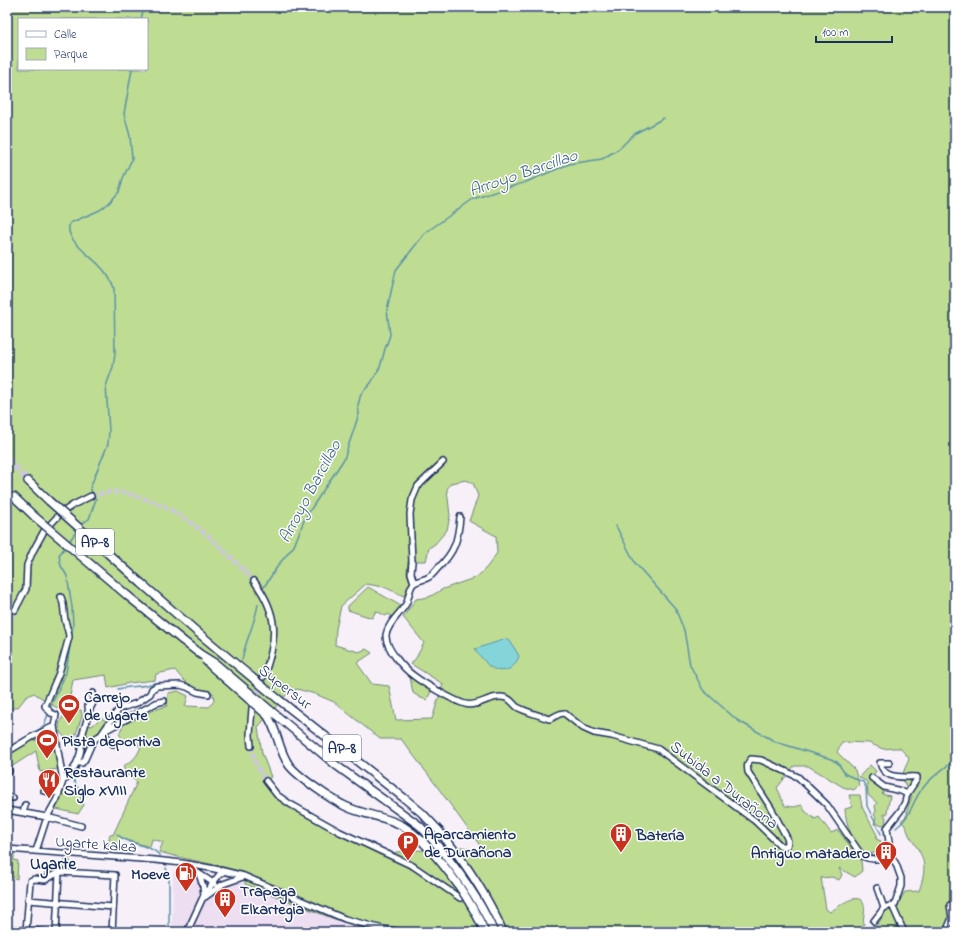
<svg xmlns="http://www.w3.org/2000/svg" width="962" height="939" font-family="'Indie Flower',sans-serif">
	<rect width="100%" height="100%" fill="#f7f0f9"/>
	<filter id="ink" filterUnits="userSpaceOnUse"><feTurbulence type="fractalNoise" baseFrequency=".025" numOctaves="2"/><feDisplacementMap in="SourceGraphic" scale="8" xChannelSelector="R" yChannelSelector="G"/><feConvolveMatrix kernelMatrix="1 2 1 2 8 2 1 2 1" color-interpolation-filters="sRGB"/></filter>
	<g filter="url(#ink)">
		<path fill="#eedef1" d="M177,871L245,884L299,904L342,923L372,932H172L173,872Z"/>
		<path fill="#bfdc93" stroke="#6d8678" fill-rule="evenodd" d="M7,7H955V931L952,930L949,932H907C898,914 892,911 905,892L919,891C925,873 927,862 916,846C914,842 911,839 909,835C907,829 906,826 901,821L907,815V810L912,796C907,788 900,781 904,771C905,766 908,764 909,758L900,748H893L883,749L869,743L842,742L837,752L855,770L859,785L854,790L843,787L808,766H794L777,788C781,794 781,800 785,806L794,807L802,805L805,811L815,819L819,817L831,833L838,830L861,860L862,871L855,877L839,868L842,875L839,880L832,877L821,878L826,909L830,912C838,907 859,889 864,905C866,911 862,918 864,924L855,932H372C328,918 287,900 245,884L244,872C215,864 187,860 159,852L163,842L152,839L150,847L120,838L119,851H107L110,834L113,835L137,782L126,774L123,766C132,762 138,756 141,746L123,739L119,734L123,725L154,710L167,706L168,693L178,691L188,696L185,706L209,707L214,701L213,693C207,690 200,690 194,687C186,683 180,677 175,670L156,674L155,680L129,683L108,688L106,675L73,680L68,707L57,708L34,693L26,697L18,707L7,710ZM19,19H147V69H19ZM466,480L473,483L478,496L469,521L496,536L497,553L487,567L477,577L443,589L429,597L416,599L403,617L424,643L416,658L411,664L443,684L432,719L396,720L389,686L372,684L357,663L372,653L366,649L359,652L335,645L336,629L341,606L366,584L384,587L404,596L410,582L407,573L408,561H426L429,548L435,544L447,530L450,516L447,489L451,483ZM297,689L315,694L334,702L380,739H401L436,785L481,847L478,851L463,847L397,852L381,855L303,815L289,806L264,781L271,777L262,753L258,727L288,693Z
			M368,587L401,606L394,618L388,614L386,616L376,611L372,618L348,610V606Z
			M410,677L432,689L427,700L421,698L413,693Z
			M76,710H81L82,716L74,740C52,738 56,713 76,710Z
			M101,718L106,721L95,737L86,735L88,725L92,726Z
			M52,736L58,769L40,772L36,751L8,769L7,755L28,742Z
			M870,765L876,771L871,779L884,791L882,794L890,796L887,812V814H884V816L886,817L885,825L874,824L876,817L874,815L876,811L875,806L877,803L868,795L867,782L859,777Z
			M76,787L82,793L80,795L84,805L78,814L52,808L63,792L68,795Z
			M849,795H860L862,807L877,835L876,839L881,841C881,847 879,851 874,853C856,860 845,821 845,809L852,807Z
			M7,854H14V860L18,861L17,879L7,875Z
			M65,860H70V869L57,870L44,877L46,867C53,867 58,864 65,864Z
			M888,910L893,912L902,932H872L884,915L885,911Z"/>
		<path fill="#84d5da" stroke="#5a93a8" d="M506,639L510,641L519,656C514,671 501,675 489,666C486,664 485,661 482,658C479,655 477,654 475,649Z"/>
		<g fill="none" stroke-linecap="round" stroke-linejoin="round">
			<path stroke="#5a93a8" stroke-width="1.5" d="M141,19L144,7
				M80,525L89,519L96,499L90,488L108,444L109,431L106,386L113,367L115,354L114,288C111,279 105,271 98,264C88,254 63,238 70,223L100,210L109,203L119,192L123,178L132,159L130,136L124,114L132,69
				M616,526L635,563L675,608L684,630L690,665L703,690L737,720L776,742L831,759L838,763L845,774L863,782L866,787L867,806L881,834
				M69,542L77,530
				M264,587L279,564L294,546L305,518L344,459L359,414L358,405L361,394L371,383L380,367L385,349L390,335L387,310L396,270L425,233L473,199L526,182L569,164L602,159L620,148L634,134L664,118
				M242,660C245,641 255,624 258,604
				M118,689C131,686 144,687 155,683
				M50,708L66,673L73,625L72,607L67,576L61,566L59,555L66,546
				M7,749L40,729L44,725L49,712
				M83,758L85,748L83,741
				M78,788L73,779L79,767
				M896,828C912,816 911,803 922,789C931,777 943,769 955,760
				M117,834C120,837 124,839 128,841C137,845 154,847 160,856
				M166,868L169,876V932
				M869,932L881,915"/>
			<path stroke="#cbc9da" stroke-width="5" stroke-dasharray="5 2.5" stroke-linecap="butt" d="M91,496C98,495 105,492 112,492C125,492 136,496 148,500C191,515 222,548 254,581
				M7,624L15,610
				M255,701L263,677
				M251,746L256,764L266,781
				M460,898L509,932"/>
			<path stroke="#cbc9da" stroke-width="7" stroke-dasharray="7 3.5" stroke-linecap="butt" d="M7,458L28,481
				M7,490L14,497"/>
			<g stroke="#1b2f5e" stroke-width="8">
				<path id="minor" d="M460,517C458,540 455,552 438,568C435,571 433,575 429,577C425,580 417,580 413,584C409,589 409,598 406,604C400,614 388,623 386,635C385,648 404,669 414,676C423,683 454,701 465,704C478,708 492,693 506,698C511,699 513,704 517,707C526,712 539,715 549,719C554,718 558,713 564,713L583,728L594,733L612,736L658,749L755,821L781,846H787L788,842L787,838L771,808L748,772C747,766 747,763 751,759L761,760L798,777L827,805L862,856C872,861 880,859 891,856
					M254,581C279,614 278,640 263,677
					M414,583L411,573L412,562L410,514L412,500L418,486L443,462
					M15,610L26,589L27,565L33,551L44,531L61,513L73,505L91,496
					M89,711L93,703V693
					M106,730L156,703L164,701
					M101,735L107,737L113,744
					M251,746L250,735L252,708
					M7,752L32,737L54,726
					M77,763H82L85,759L92,743L96,738L101,735L119,709L137,703L150,694L152,689L157,686L180,685L187,687L197,692L208,694
					M889,763H880C884,781 904,776 917,777V779L907,794
					M7,771H9
					M872,778L884,787L901,791L907,794L905,802L901,810L887,828L891,856L896,864L901,878V886L895,904L892,905L904,932
					M63,781C71,777 80,758 81,749C82,745 81,741 82,737C84,726 90,717 88,706
					M266,781L277,795L290,804L340,832L413,866L460,898
					M44,791L59,793
					M7,797L13,798
					M7,810L47,817L81,826
					M23,813L25,805
					M7,849L155,860L182,863L215,869L244,876L345,919L383,929L402,932
					M36,851L47,817L57,799L63,781L54,726L56,715L51,713L45,706L59,673L69,637C69,632 67,629 66,624C63,615 65,606 61,597
					M186,865L215,884
					M199,874L203,886L204,895
					M877,888L884,908
					M205,897L223,884L243,877
					M28,900L113,907
					M874,921L884,908L892,905
					M7,929L43,932
					M26,931L30,881L34,879L45,880L59,872L115,875L112,932
					M56,932L59,872
					M187,932L204,895L219,875L222,873
					M946,932L952,918L950,905L955,903"/>
			</g>
			<g stroke="#1b2f5e" stroke-width="10">
				<path id="highway" d="M28,481L49,501
					M14,497L35,517
					M141,583L196,631
					M128,596L182,640
					M278,699L404,798L422,813L439,831
					M270,710L337,766L420,826L430,837
					M267,715C278,730 278,750 289,765C297,776 332,800 345,806C363,815 385,816 403,826C410,830 416,836 422,841"/>
			</g>
			<use href="#minor" stroke="#fff" stroke-width="5"/>
			<use href="#highway" stroke="#fff" stroke-width="7"/>
			<g stroke="#1b2f5e" stroke-width="10" stroke-linecap="butt">
				<path id="highway-bridge" d="M49,501L141,583
					M35,517L128,596
					M196,631L278,699
					M182,640L200,654L216,664L270,710
					M205,660L212,667L267,715
					M439,831C465,862 487,895 503,932
					M430,837C456,866 478,896 494,932
					M422,841C448,868 469,897 485,932"/>
			</g>
			<use href="#highway-bridge" stroke="#fff" stroke-width="7"/>
		</g>
	</g>
	<defs>
		<g id="stadium-pin" transform="scale(1.15)"><path d="M0 17L-7.5 6A9.5 9.5 0 1 1 7.5 6Z" fill="#c8321e" stroke="#fff"/><path d="M0-5a6.5 5 0 1 0 0 10a6.5 5 0 1 0 0-10ZM-3.5-1.8h7v3.6h-7Z" fill="#fff"/></g>
		<g id="restaurant-pin" transform="scale(1.15)"><path d="M0 17L-7.5 6A9.5 9.5 0 1 1 7.5 6Z" fill="#c8321e" stroke="#fff"/><path d="M-5-6h1v4h1v-4h1v4h1v-4h1v5L-1.5 .5V6h-2V.5L-5-1ZM5-6V6H3V1.5H1.5Q1.5-4 5-6Z" fill="#fff"/></g>
		<g id="building-pin" transform="scale(1.15)"><path d="M0 17L-7.5 6A9.5 9.5 0 1 1 7.5 6Z" fill="#c8321e" stroke="#fff"/><path d="M-4-6H4V6H1V3H-1V6H-4ZM-2.5-4.3h1.7v1.8h-1.7ZM.8-4.3h1.7v1.8H.8ZM-2.5-1h1.7V.8h-1.7ZM.8-1h1.7V.8H.8Z" fill="#fff"/></g>
		<g id="parking-pin" transform="scale(1.15)"><path d="M0 17L-7.5 6A9.5 9.5 0 1 1 7.5 6Z" fill="#c8321e" stroke="#fff"/><path d="M-3.5-5.5H1a3.5 3.5 0 0 1 0 7H-1V5.5H-3.5ZM-1-3.4V-.6H.8a1.4 1.4 0 0 0 0-2.8Z" fill="#fff"/></g>
		<g id="fuel-pin" transform="scale(1.15)"><path d="M0 17L-7.5 6A9.5 9.5 0 1 1 7.5 6Z" fill="#c8321e" stroke="#fff"/><path d="M-5.5-6h7V0h2V4h1.3V-2.5L3-4.5l.8-.8L6-3V5H2.5V1h-1V6h-7ZM-4.2-4.7v3.2H.2V-4.7Z" fill="#fff"/></g>
	</defs>
	<g fill-rule="evenodd">
		<use href="#stadium-pin" x="69" y="705"/>
		<use href="#stadium-pin" x="47" y="740"/>
		<use href="#restaurant-pin" x="49" y="780"/>
		<use href="#building-pin" x="621" y="834"/>
		<use href="#parking-pin" x="408" y="842"/>
		<use href="#building-pin" x="886" y="852"/>
		<use href="#fuel-pin" x="186" y="873"/>
		<use href="#building-pin" x="225" y="899"/>
	</g>
	<g text-anchor="middle" stroke-width="3" stroke-linejoin="round" paint-order="stroke">
		<g fill="#fff" stroke="#5f6d8e" stroke-width="1">
			<rect x="76" y="529" width="38" height="26" rx="3"/>
			<rect x="323" y="735" width="38" height="26" rx="3"/>
		</g>
		<g font-size="15" font-weight="bold" fill="#1b2f5e">
			<text x="95" y="547">AP-8</text>
			<text x="342" y="753">AP-8</text>
		</g>
		<g font-size="16" fill="#1b2f5e" stroke="#fff">
			<text transform="translate(286 686) rotate(38)" y="6">Supersur</text>
			<text transform="translate(725 784) rotate(38)" y="6">Subida a Durañona</text>
			<text transform="translate(96 843) rotate(4)" y="6">Ugarte kalea</text>
		</g>
		<g font-size="16" font-weight="bold" fill="#1b2f5e" stroke="#fff" text-anchor="start">
			<text x="84" y="702">Carrejo<tspan x="84" dy="18">de Ugarte</tspan></text>
			<text x="62" y="746">Pista deportiva</text>
			<text x="64" y="777">Restaurante<tspan x="64" dy="18">Siglo XVIII</tspan></text>
			<text x="424" y="839">Aparcamiento<tspan x="424" dy="18">de Durañona</tspan></text>
			<text x="636" y="840">Batería</text>
			<text x="870" y="858" text-anchor="end">Antiguo matadero</text>
			<text x="170" y="879" text-anchor="end">Moeve</text>
			<text x="240" y="896">Trapaga<tspan x="240" dy="18">Elkartegia</tspan></text>
		</g>
		<g font-size="17" font-style="italic" fill="#3a6183" stroke="#fff">
			<text transform="translate(523 172) rotate(-19)" y="6">Arroyo Barcillao</text>
			<text transform="translate(309 491) rotate(-62)" y="6">Arroyo Barcillao</text>
		</g>
		<g font-size="17" font-weight="bold" fill="#1b2f5e" stroke="#fff">
			<text x="53" y="869">Ugarte</text>
		</g>
	</g>
	<rect width="962" height="939" fill="none" stroke="#fff" stroke-width="24"/>
	<rect x="12" y="12" width="938" height="915" fill="none" stroke="#1b2f5e" stroke-width="1.5" filter="url(#ink)"/>
	<rect x="18" y="18" width="130" height="52" fill="#ffffff" stroke="#a4acbf"/>
	<rect x="26" y="31" width="20" height="6" fill="#ffffff" stroke="#a4acbf"/>
	<text x="54" y="38" font-size="12" fill="#1b2f5e">Calle</text>
	<rect x="26" y="48" width="20" height="12" fill="#bfdc93" stroke="#a4acbf"/>
	<text x="54" y="58" font-size="12" fill="#1b2f5e">Parque</text>
	<path d="M816 36v6h76v-6" fill="none" stroke="#1b2f5e" stroke-width="2"/>
	<text x="822" y="36" font-size="12" fill="#1b2f5e" stroke="#ffffff" stroke-width="3" paint-order="stroke">100 m</text>
</svg>
